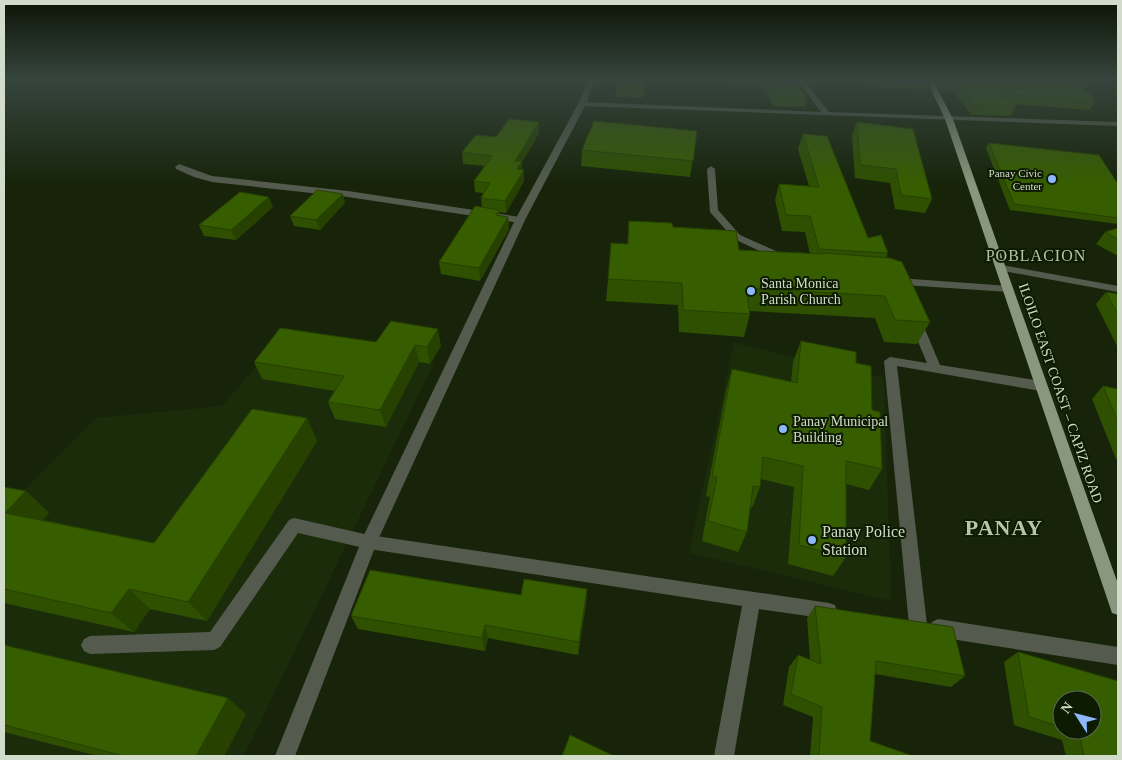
<svg xmlns="http://www.w3.org/2000/svg" width="1122" height="760" font-family="'Times New Roman',serif">
	<rect width="100%" height="100%" fill="#17240a"/>
	<path fill="#1b2c0b" d="M280,338L434,363L244,756H4V497L18,496L96,418L222,406Z
		M734,343L884,378L891,601L689,553Z"/>
	<g fill="none" stroke-linecap="round" stroke-linejoin="round">
		<path fill="#545b4e" fill-rule="evenodd" d="M711,166L715,169L718,210L740,235L787,256V260H779L734,239L710,212L707,169Z
			M898,278L1009,286L1014,289L1009,292L904,285L899,287L895,286L893,281Z
			M915,316L921,320L940,365L1041,381L1045,383L1047,386L1045,389L1041,391L897,366L927,625L924,631L918,634L912,631L909,625L884,361L890,357L927,363L909,320Z
			M294,518L369,535L375,537L377,542L375,547L369,549L298,533L220,647L214,650L90,654L84,651L81,645L84,639L90,636L210,632L289,520Z"/>
		<path fill="#545b4e" fill-rule="evenodd" d="M796,79H803L829,112L1118,122V126L582,106L578,104L582,102L821,112Z
			M179,164L212,176L348,191L520,217L525,220L520,223L348,197L212,182L194,177L176,169L175,167Z
			M369,535L829,603L835,605L837,611L835,617L829,619L759,609L734,756H714L742,606L369,549L363,547L361,542L363,537Z
			M938,619L1118,647V665L938,637L932,634L929,628L932,622Z"/>
		<path fill="#545b4e" fill-rule="evenodd" d="M589,79H595L586,104L525,220L377,542L295,756H275L363,537L515,220L578,104Z
			M1002,265L1118,286V292L998,270L997,268L998,266Z"/>
		<path fill="#88977d" fill-rule="evenodd" d="M926,79H932L953,119L1118,584V615L1112,613L1110,607L945,119Z"/>
	</g>
	<path fill="#2e5000" fill-rule="evenodd" d="M646,79L643,98L615,97L616,88Z
		M710,79H796L795,81L807,98L805,107L774,106L761,85L732,86L728,80Z
		M805,79H932L933,81L929,90L863,86L860,80L807,81Z
		M933,79H1077L1095,101L1090,110L1014,104L1016,106L1011,116L972,115L953,92L940,90Z
		M857,122L932,199L925,213L895,209L890,183L855,178L852,135Z
		M697,131L690,177L581,166L582,150Z
		M539,133L522,162V170L524,181L506,213L499,212L500,216L508,217L509,229L480,281L441,274L439,262L482,207L481,198L483,193L475,192L474,181L485,166L463,164L462,152L496,137Z
		M803,134L868,238L888,253L886,258L930,322L917,344L884,342L875,318L750,311V314L744,337L679,332L678,305L606,301L608,279L627,244L629,221L673,227L739,250L810,254L805,232L782,231L775,200L779,184L809,186L798,149Z
		M989,143L1118,184V224L1010,210L986,148Z
		M345,203L320,230L294,226L290,216Z
		M273,207L236,240L204,236L199,225Z
		M1118,228V256L1096,244L1105,232Z
		M1106,292L1118,294V348L1096,304Z
		M801,341L856,363L872,410L882,469L869,490L846,484V557L833,576L788,564L794,487L761,479L760,487L752,508L750,507L747,532L738,552L702,541L710,497L706,496L726,391L732,369L791,382L793,362Z
		M376,342L441,346L430,364L419,362L386,427L335,419L328,402L335,391L262,379L254,362Z
		M1103,386L1118,389V459H1116L1092,399Z
		M307,418L317,441L207,621L150,609L134,632L4,603V487L26,491L49,513L43,520L154,543Z
		M587,589L586,603L578,655L488,638L485,651L358,629L351,616L521,595Z
		M815,606L965,676L951,687L875,674L870,741L913,756H810L813,717L783,705L789,667L798,655L810,660L807,618Z
		M4,645L246,714L224,756H98L4,732Z
		M1018,652L1118,756H1066L1062,740L1014,725L1004,662ZM1062,700L1092,730H1062Z"/>
	<path fill="#264100" d="M539,122V133L522,162V173L524,170V181L506,213L505,201L515,161Z
		M343,194L345,203L320,230L316,220Z
		M269,197L273,207L236,240L231,230Z
		M508,217L509,229L480,281L479,268Z
		M438,329L441,346L430,364L427,347Z
		M415,345L419,362L386,427L380,410Z
		M307,418L317,441L207,621L188,602Z
		M26,491L49,513L30,534L5,513Z
		M129,589L150,609L134,632L111,613Z
		M587,589L586,603L578,655L579,642Z
		M485,625L488,638L485,651L482,638Z
		M228,698L246,714L224,756H196Z"/>
	<path fill="#365d00" stroke="#264100" d="M617,79H646L644,89L616,88Z
		M765,79H793L807,98L776,97Z
		M903,79H932L933,81Z
		M942,79H1077L1095,101L1002,94L1016,106L976,105L957,83L944,81Z
		M509,119L539,122L515,161H522L517,169L524,170L505,201L481,198L490,183L474,181L492,156L462,152L476,135L496,137Z
		M594,121L697,131L693,161L582,150Z
		M857,122L913,129L932,199L901,195L896,169L860,165Z
		M803,134L827,136L868,238L881,235L888,253L819,249L810,216L786,215L779,184L819,187Z
		M989,143L1099,155L1118,184V218L1014,204Z
		M317,190L343,194L316,220L290,216Z
		M240,192L269,197L231,230L199,225Z
		M475,206L499,210L496,215L508,217L479,268L439,262Z
		M629,221L672,223L673,227L736,231L739,250L823,254V253L890,258L902,262L930,322L895,320L885,296L746,288L750,314L683,310L682,283L608,279L611,243L628,244Z
		M1118,228V239L1105,232Z
		M1106,292L1118,294V315Z
		M391,321L438,329L427,347L415,345L380,410L328,402L344,376L254,362L280,328L376,342Z
		M801,341L856,352V363L871,366L872,410L880,412L882,469L846,461V557L799,545L803,466L763,457L760,487L753,486L747,532L708,521L717,477L712,476L732,369L797,383Z
		M1103,386L1118,389V421Z
		M252,409L307,418L188,602L129,589L111,613L4,589V487L26,491L5,513L154,543Z
		M370,570L521,595L524,579L587,589L579,642L485,625L482,638L351,616Z
		M815,606L953,627L965,676L876,661L870,741L913,756H819L822,707L791,694L798,655L821,664Z
		M4,645L228,698L196,756H124L4,725Z
		M1018,652L1118,681V756H1084L1079,732L1071,730H1092V700H1062V727L1029,717Z
		M570,735L614,756H562Z"/>
	<linearGradient id="sky" x2="0" y2="1"><stop stop-color="#0d1406"/><stop offset="0.43" stop-color="#36453e"/><stop offset="1" stop-color="#36453e" stop-opacity="0"/></linearGradient>
	<rect width="1122" height="185" fill="url(#sky)"/>
	<g fill="#8eb8fd" stroke="#0e1b03" stroke-width="2">
		<circle cx="1052" cy="179" r="5"/>
		<circle cx="751" cy="291" r="5"/>
		<circle cx="783" cy="429" r="5"/>
		<circle cx="812" cy="540" r="5"/>
	</g>
	<g text-anchor="middle" stroke-width="4" stroke-linejoin="round" paint-order="stroke">
		<g font-size="11" fill="#d2dccb" stroke="#0e1b03" text-anchor="end">
			<text x="1042" y="177">Panay Civic<tspan x="1042" dy="13">Center</tspan></text>
		</g>
		<g font-size="14" fill="#d2dccb" stroke="#0e1b03" text-anchor="start">
			<text x="761" y="288">Santa Monica<tspan x="761" dy="16">Parish Church</tspan></text>
			<text x="793" y="426">Panay Municipal<tspan x="793" dy="16">Building</tspan></text>
		</g>
		<g font-size="14" fill="#d2dccb" stroke="#0e1b03">
			<text transform="translate(1061 393) rotate(71)" y="5">ILOILO EAST COAST – CAPIZ ROAD</text>
		</g>
		<g font-size="16" letter-spacing="1" fill="#b4c6a6" stroke="#0e1b03">
			<text x="1036" y="261">POBLACION</text>
		</g>
		<g font-size="16" fill="#d2dccb" stroke="#0e1b03" text-anchor="start">
			<text x="822" y="537">Panay Police<tspan x="822" dy="18">Station</tspan></text>
		</g>
		<g font-size="22" font-weight="bold" letter-spacing="1" fill="#b4c6a6" stroke="#0e1b03">
			<text x="1004" y="535">PANAY</text>
		</g>
	</g>
	<rect width="1122" height="760" fill="none" stroke="#d2dccb" stroke-width="10"/>
	<g transform="translate(1077 715) rotate(306)"><circle r="24" fill="#0e1b03" stroke="#5c6853"/>
	<path d="M0-4L9 19L0 12L-9 19Z" fill="#8eb8fd"/>
	<text y="-8" font-size="14" font-weight="bold" text-anchor="middle" fill="#d2dccb">N</text>
	</g>
</svg>
